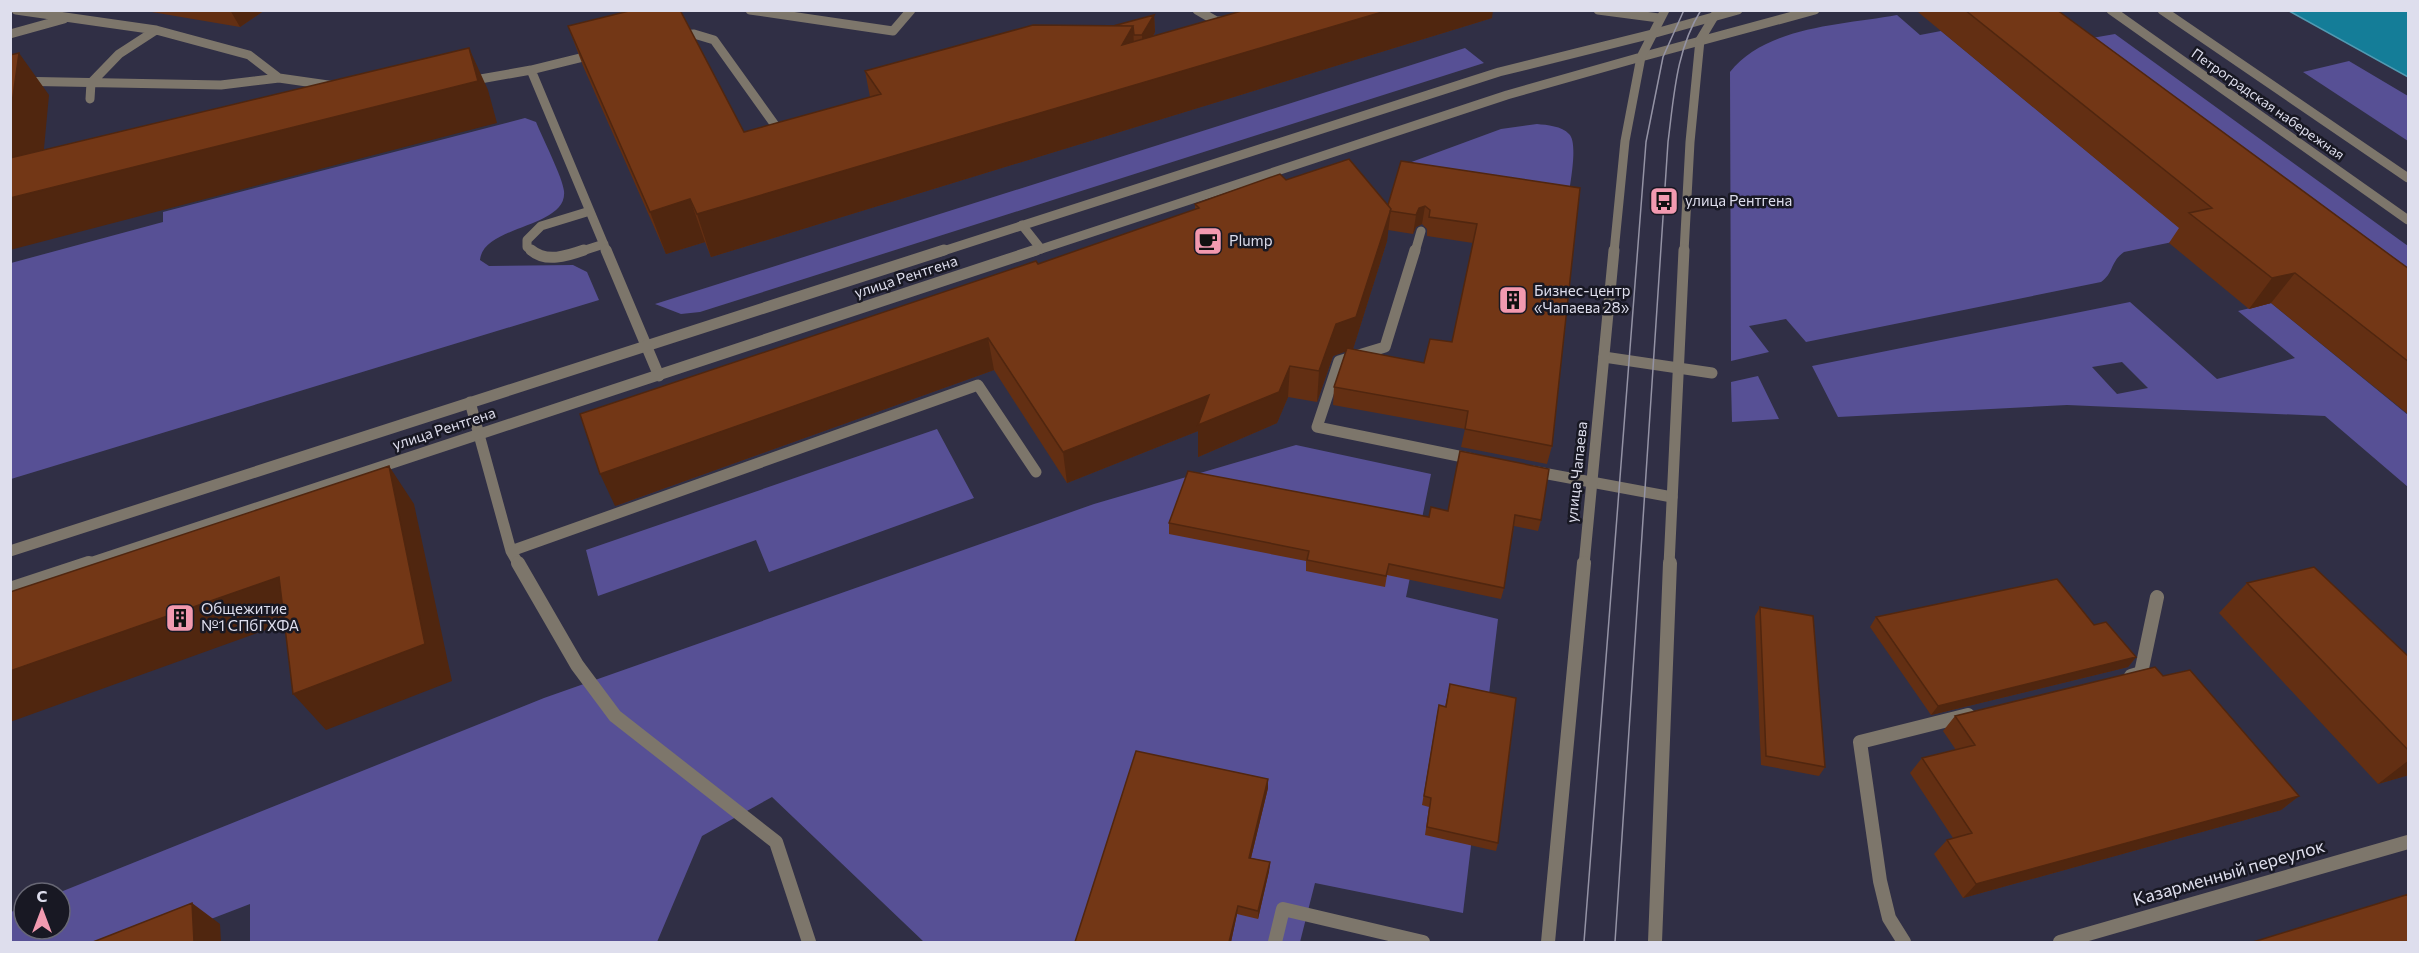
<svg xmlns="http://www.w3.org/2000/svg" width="2419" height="953" font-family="Commissioner,sans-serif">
	<rect width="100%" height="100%" fill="#302f45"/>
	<path fill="#575095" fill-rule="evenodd" d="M1897,15L1920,35L1941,31L2192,238L2124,252C2110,262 2114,273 2101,282L1806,342L1786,319L1749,326L1769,352L1731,361L1730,72C1766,26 1843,25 1897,15Z
		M2115,34L2408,246V271L2092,38Z
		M1465,48L1484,63L700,312L681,314L655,304Z
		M2349,61L2408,96V141L2303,72Z
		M525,118L536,122C542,137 563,178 564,191C568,228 483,225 480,260L489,266L573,265L587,272L599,300L11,479V263L163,222V212Z
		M1537,124C1547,125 1562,126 1569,134C1579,143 1569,190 1567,205L1406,164L1501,129Z
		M2130,302L2217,379L2295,358L2238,311L2271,303L2408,415V487L2325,416L2067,405L1838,417L1812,366ZM2122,362L2148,388L2117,394L2092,367Z
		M1758,376L1779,419L1732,422L1731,382Z
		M937,429L974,498L769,572L756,540L598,596L586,550Z
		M1296,445L1431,474L1406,597L1498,619L1463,913L1315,883L1300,942H924L772,797L702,836L657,942H250V904L151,942H11V912L24,907V929H60V893H58L544,698L1094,504Z"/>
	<path fill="#147d98" stroke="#519ab2" stroke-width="1.5" d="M2289,11H2408V77Z"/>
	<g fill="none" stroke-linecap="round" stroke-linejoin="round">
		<path stroke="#7d766b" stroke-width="9" d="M16,10L156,30L249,55L279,78
			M750,10L893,31L911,10
			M1197,10L1216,21H1229
			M1598,10L1659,18
			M10,34L64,19
			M677,35L694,34L714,40L780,132L785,131
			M531,70L607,252
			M10,81L221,85L279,78L335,86
			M469,81L531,70L596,54
			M90,99L91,83L119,54L156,30
			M1022,225L1041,249
			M533,252L527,247V240L541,226L590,211
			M579,252L604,244
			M1415,252L1421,231"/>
		<path stroke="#7d766b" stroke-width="11" d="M531,250C546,263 567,256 584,250
			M606,250L659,376
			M1415,250L1385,347L1339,361L1317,427L1473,459
			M1604,357L1712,373
			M470,402L511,551L519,565
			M1532,471L1672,497
			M511,551L978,385L1036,472"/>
		<path stroke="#7d766b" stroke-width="14" d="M518,563L577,665L615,716L776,842L809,942
			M2131,676L2141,673L2157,597
			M1275,942L1283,909L1423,942
			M1904,942L1889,918L1880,881L1860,742L1968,715"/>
		<path stroke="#7d766b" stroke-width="9" d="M1652,34L1738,10
			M1641,57L1815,10"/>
		<path stroke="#7d766b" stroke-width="14" d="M2060,942L2408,842"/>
		<path stroke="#7d766b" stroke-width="9" d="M2111,10L2408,220
			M2162,10L2408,178
			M940,252L1499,72L1652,34
			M1032,252L1507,95L1641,57
			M1614,252L1625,141L1641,57L1665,10
			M1684,252L1690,142L1700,40L1718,10"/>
		<path stroke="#7d766b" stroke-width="11" d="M10,551L944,250
			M84,565L1036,250
			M1584,565L1614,250
			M1669,565L1684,250"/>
		<path stroke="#7d766b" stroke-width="14" d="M10,589L89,563
			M1548,942L1584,563
			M1655,942L1670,563"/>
		<path stroke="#9493a5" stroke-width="1.5" d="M1584,942L1646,142L1663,57L1684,10
			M1615,942L1668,142C1674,96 1676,50 1701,10"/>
	</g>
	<path fill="#632f13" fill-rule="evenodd" d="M140,10H265L240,27Z
		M1919,10H2057L2409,269V415L2271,303L2249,309L2169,243L2179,228L1918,12Z
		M1154,15L1155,32L1153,37L1492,18L711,257L705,242L666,254L583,66L568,26L744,132L870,97L865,71L1113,26Z
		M1286,180L1388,205L1580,188L1552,446L1547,464L1461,447L1465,429L1333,405L1334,387L1346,351L1333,356L1317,402L1288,397L1277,423L1198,457V431L1067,483L994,370L615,506L1038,264L1195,210V204ZM1422,224L1427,229V236L1473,243L1452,342L1424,363L1351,349H1353L1387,241L1388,230L1413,234L1416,227Z
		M1460,451L1541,520L1538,531L1514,526L1504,588L1501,599L1387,575L1385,587L1306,571V561L1169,534V523L1429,517L1448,511Z
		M2247,583L2409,657V775L2378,784L2219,613Z
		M1760,607L1825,767L1819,776L1761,765L1755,616Z
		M1876,617L2094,625L2136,657L2128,667L1931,715L1870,627Z
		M2163,676L2299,796L2281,810L1963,898L1934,854L1947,840L1953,838L1910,773L1922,758L1956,750L1943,731L1955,716Z
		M1450,684L1498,843L1496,851L1425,835L1429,807L1422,805L1437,715L1439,705L1445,707Z
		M1268,779V788L1251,858L1270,862L1269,871L1258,919L1237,914L1231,942H1075Z"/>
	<path fill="#50260f" d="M230,10H265L240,27Z
		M1389,10H1493L1492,18L711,257L697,214Z
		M1154,15L1155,32L1143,53L1142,35Z
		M1133,26L1135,67L1122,45Z
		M469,48L488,90L497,123L10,250V118L19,53L49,95L40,191Z
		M690,199L705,242L666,254L650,212Z
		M1425,206L1422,224L1416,227L1413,234L1416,215L1419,208Z
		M1391,209L1387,241L1353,349L1333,356L1317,402L1319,371L1336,324Z
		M2295,273L2271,303L2249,309L2272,278Z
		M988,338L994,370L615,506L600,474Z
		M1290,366L1288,397L1277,423L1198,457V431L1067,483L1063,452L1209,395Z
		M389,466L414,504L452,681L326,730L293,694Z
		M279,577L310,614L10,722V671Z
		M2136,657L2128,667L1931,715L1938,706Z
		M2409,760V775L2378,784Z
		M1268,779V788L1249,866V858Z
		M2299,796L2281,810L1963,898L1976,884Z
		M1270,862L1269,871L1258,919V911Z
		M192,903L220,924L221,942H194Z
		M1238,906L1237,914L1231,942H1229Z"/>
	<path fill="#733716" stroke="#50260f" stroke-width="1.5" d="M633,10H680L744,132L881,94L865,71L1033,25L1133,26L1122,45L1245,10H1389L697,214L690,199L650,212L568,26Z
		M1965,10H2057L2409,269V362L2295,273L2272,278L2189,213L2212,208Z
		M1154,15L1142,35H1134L1133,26H1113Z
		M469,48L478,81L10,198V158Z
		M19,53L10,118V55Z
		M1349,159L1391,209L1356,317L1336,324L1319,371L1290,366L1279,392L1198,425L1209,395L1063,452L988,338L600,474L580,414L1036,261L1038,264L1199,208L1195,204L1280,174L1286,180Z
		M1401,161L1580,188L1552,446L1465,429L1468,411L1334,387L1347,348L1424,363L1430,339L1452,342L1477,224L1429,217L1430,210L1425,206L1419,208L1416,215L1390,211L1391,209L1388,205Z
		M1460,451L1549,469L1541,520L1515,515L1504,588L1389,564L1386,576L1307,560L1309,551L1169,523L1188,471L1429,517L1431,507L1448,511Z
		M389,466L425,644L293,694L279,577L10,671V592Z
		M2314,567L2409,657V751L2247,583Z
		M2057,579L2094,625L2106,622L2136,657L1938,706L1876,617Z
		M1760,607L1813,616L1825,767L1766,756Z
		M2155,667L2163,676L2190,670L2299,796L1976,884L1947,840L1972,833L1922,758L1975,745L1955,716Z
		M1450,684L1516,698L1498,843L1427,827L1431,798L1424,796L1439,705L1446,707Z
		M1136,751L1268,779L1249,858L1270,862L1258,911L1238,906L1229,942H1075Z
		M2409,894V942H2253Z
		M192,903L194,942H93Z"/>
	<defs>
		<g id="bus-square" transform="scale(1.5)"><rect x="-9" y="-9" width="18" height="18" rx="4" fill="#f29ab0" stroke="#181823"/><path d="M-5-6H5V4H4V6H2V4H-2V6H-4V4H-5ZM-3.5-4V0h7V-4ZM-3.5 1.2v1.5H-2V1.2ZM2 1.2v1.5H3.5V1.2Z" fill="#111"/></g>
		<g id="cafe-square" transform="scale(1.5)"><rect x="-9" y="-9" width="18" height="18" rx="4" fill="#f29ab0" stroke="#181823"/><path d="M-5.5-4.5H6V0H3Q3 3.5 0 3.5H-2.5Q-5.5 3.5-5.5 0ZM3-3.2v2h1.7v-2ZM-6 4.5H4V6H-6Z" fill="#111"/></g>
		<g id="building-square" transform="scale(1.5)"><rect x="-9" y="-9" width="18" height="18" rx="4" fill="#f29ab0" stroke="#181823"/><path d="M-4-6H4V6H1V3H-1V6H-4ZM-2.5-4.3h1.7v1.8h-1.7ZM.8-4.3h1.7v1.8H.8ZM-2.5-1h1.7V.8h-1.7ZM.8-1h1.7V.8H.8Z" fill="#111"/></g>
	</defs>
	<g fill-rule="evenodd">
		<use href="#bus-square" x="1664" y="201"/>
		<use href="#cafe-square" x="1208" y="241"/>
		<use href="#building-square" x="1513" y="300"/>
		<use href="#building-square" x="180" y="618"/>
	</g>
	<g text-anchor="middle" stroke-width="5" stroke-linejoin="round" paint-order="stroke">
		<g font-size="14" fill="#dedeed" stroke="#181823">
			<text transform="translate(2268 104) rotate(35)" y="5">Петроградская набережная</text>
		</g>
		<g font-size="15" fill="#dedeed" stroke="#181823" text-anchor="start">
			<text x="1685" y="206">улица Рентгена</text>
			<text x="1229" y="246">Plump</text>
			<text x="1534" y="296">Бизнес-центр<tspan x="1534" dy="17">«Чапаева 28»</tspan></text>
			<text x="201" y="614">Общежитие<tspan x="201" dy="17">№1 СПбГХФА</tspan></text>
		</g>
		<g font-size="15" fill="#dedeed" stroke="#181823">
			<text transform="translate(906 277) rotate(-18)" y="5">улица Рентгена</text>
			<text transform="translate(444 429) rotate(-18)" y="5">улица Рентгена</text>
			<text transform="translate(1577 472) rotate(-84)" y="5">улица Чапаева</text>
		</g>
		<g font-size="18" fill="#dedeed" stroke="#181823">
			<text transform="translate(2229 873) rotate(-16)" y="6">Казарменный переулок</text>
		</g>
	</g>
	<rect width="2419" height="953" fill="none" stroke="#dedeed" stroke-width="24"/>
	<g transform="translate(42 911)"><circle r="28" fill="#181823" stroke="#676774" stroke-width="1.5"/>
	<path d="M0-4.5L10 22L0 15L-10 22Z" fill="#f29ab0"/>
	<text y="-9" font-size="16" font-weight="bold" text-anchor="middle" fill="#dedeed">С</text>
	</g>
</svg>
